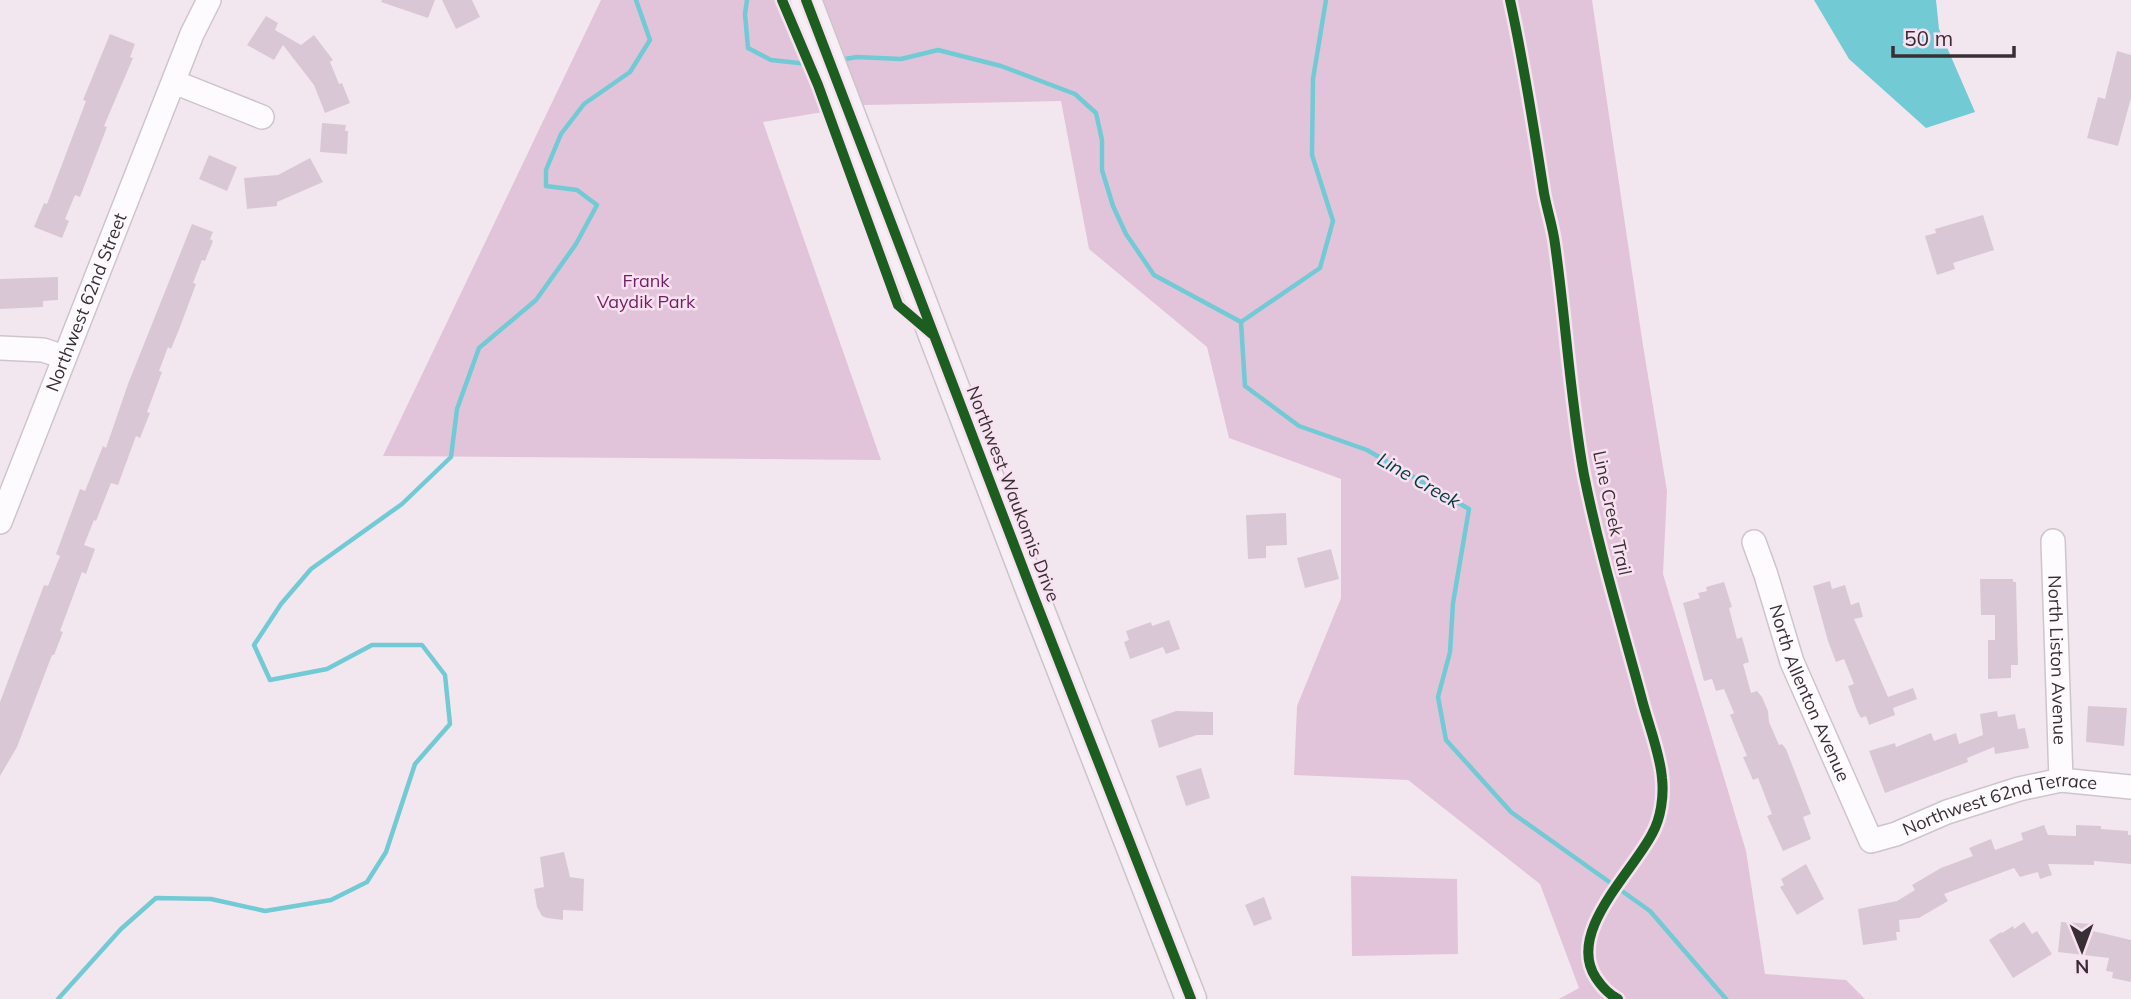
<svg xmlns="http://www.w3.org/2000/svg" width="2131" height="999" font-family="Mulish,sans-serif">
	<rect width="100%" height="100%" fill="#f3e7ef"/>
	<path fill="#e2c4da" d="M601,0H1592L1642,339L1667,491L1663,574L1746,851L1765,974L1846,980L1865,999H1559L1579,988L1540,884L1408,780L1294,775L1297,706L1341,598V479L1229,438L1207,347L1089,249L1061,101L865,105L763,122L881,460L383,456Z
		M1351,876L1457,879L1458,954L1352,956Z"/>
	<path fill="#72cad4" d="M1814,0H1936L1939,29L1975,112L1926,128L1849,59Z"/>
	<g fill="none" stroke-linecap="round" stroke-linejoin="round">
		<path stroke="#72cad4" stroke-width="4.5" d="M747,0L745,14L748,48L771,60L808,64
			M1326,0L1313,79L1312,155L1333,221L1320,268L1241,322L1245,386L1299,426L1367,450L1469,509L1453,603L1450,652L1438,697L1446,740L1511,812L1650,911L1726,999
			M839,60L857,57L901,59L938,50L1001,66L1075,94L1096,113L1102,140V170L1113,206L1126,234L1154,275L1241,322
			M58,999L121,929L156,898L211,899L265,911L331,900L367,882L386,852L415,764L450,724L445,675L422,645H372L327,669L270,680L254,645L281,604L311,569L402,504L451,457L457,409L479,348L536,300L576,244L597,205L577,190L546,186V170L561,134L584,104L630,72L650,40L636,0"/>
	</g>
	<path fill="#dac7d5" d="M382,0H435L428,18L381,2Z
		M442,0H472L480,17L456,29Z
		M266,16L278,23L275,30L301,45L314,35L333,60L330,62L339,84L342,83L350,103L325,113L314,85L283,45L274,60L247,45Z
		M110,34L135,44L130,57L133,58L104,126L107,127L80,197L75,195L65,219L69,221L62,238L34,227L44,203L47,204L86,101L83,100Z
		M2117,51L2131,55V98L2118,146L2087,138L2098,97L2105,99Z
		M322,123L346,125L345,131H348L347,154L320,152Z
		M209,155L237,167L227,191L199,179Z
		M310,158L323,182L277,202V206L247,209L244,178L278,175Z
		M1983,215L1994,250L1953,263L1955,269L1937,275L1925,236L1936,233L1935,229Z
		M192,224L213,232L210,239L213,241L205,261L202,260L193,283L196,284L180,327L171,349L168,347L159,371L162,372L147,412L150,413L140,438L136,436L118,485L111,483L96,521L94,520L84,545L95,549L86,574L82,572L60,631L63,632L54,655H52L17,747L0,776V702L44,585L48,586L60,556L56,554L80,489L85,491L103,446L106,448L128,384Z
		M58,277V300L43,301V307L0,309V279Z
		M1286,513L1287,545L1266,546V558L1248,559L1246,515Z
		M1331,549L1339,579L1305,588L1297,558Z
		M1980,579H2013V582H2016L2018,665H2011V678L1988,679V640H1995V615H1981Z
		M1830,581L1832,589L1845,585L1851,605L1859,602L1863,617L1854,619L1888,697L1913,688L1917,699L1893,708L1895,715L1869,725L1866,716L1861,718L1857,711L1848,686L1854,684L1844,659L1836,662L1828,641L1813,586Z
		M1724,582L1732,607L1729,608L1737,639L1742,637L1749,662L1743,664L1751,693L1757,691L1762,697L1768,711L1769,722L1779,745L1782,744L1786,749L1811,814L1803,817L1811,839L1783,851L1767,816L1772,814L1758,778L1753,780L1743,757L1747,756L1730,715L1734,713L1724,689L1716,691L1712,679L1704,681L1683,603L1700,598L1698,593L1707,591L1706,587Z
		M1169,620L1180,649L1166,654L1163,647L1130,659L1124,642L1129,640L1126,631L1151,622L1152,626Z
		M2088,706L2127,708L2124,746L2086,742Z
		M1176,711L1213,712V735H1197L1159,748L1151,720Z
		M1997,711L1998,717L2015,714L2018,729L2025,728L2029,748L1995,754L1994,747L1967,758L1968,762L1885,793L1869,751L1895,743L1896,747L1931,733L1934,741L1956,733L1959,744L1983,735L1980,714Z
		M1201,768L1210,798L1186,806L1176,776Z
		M2044,825L2048,835L2076,836V825L2101,826V829L2128,831V835H2131V864L2094,861V865L2048,864L2052,875L2040,879L2038,872L2020,877L2014,868L1944,894L1948,901L1919,918L1899,920L1900,932H1896L1897,940L1863,945L1858,909L1897,901L1915,890L1912,885L1941,868L1973,856L1969,848L1991,839L1995,850L2023,840L2021,833Z
		M564,852L570,877L584,879L583,911L563,910V920L547,918L542,916L537,907L534,889L544,887L540,857Z
		M1806,864L1824,899L1797,915L1780,887L1784,885L1781,879Z
		M1264,897L1272,919L1254,926L1245,905Z
		M2024,922L2032,934L2037,931L2052,954L2013,978L1989,940L2001,932L2002,933L2013,926L2014,929Z
		M2061,922L2094,924L2093,931L2131,940V982L2112,978L2113,972L2106,971L2109,958L2058,952Z"/>
	<g fill="none" stroke-linecap="round" stroke-linejoin="round">
		<g stroke="#cec5cb" stroke-width="26">
			<g id="minor">
				<path d="M174,82L262,117"/>
				<path d="M0,348L43,350L64,357"/>
				<path id="s1" d="M0,522L192,34L209,0"/>
				<path id="s2" d="M2053,541L2061,780"/>
				<path id="s3" d="M1754,542L1766,575L1792,662L1871,841L1896,834L1947,812L2019,789L2061,780L2131,787"/>
			</g>
		</g>
		<g stroke="#cbc5c9" stroke-width="33">
			<path id="major" d="M806,0L1032,592L1191,999"/>
		</g>
		<use href="#minor" stroke="#fdfbfd" stroke-width="23"/>
		<use href="#major" stroke="#f7eff5" stroke-width="30"/>
		<g stroke="#f8e2f1" stroke-width="15">
			<path id="cycleway" d="M782,0L818,85L898,305L932,334
				M806,0L1032,592L1191,999
				M1510,0C1524,64 1534,128 1544,193C1547,210 1553,227 1555,244C1566,321 1570,399 1584,475C1599,550 1621,622 1641,696C1647,721 1660,752 1662,778C1664,796 1661,818 1652,834C1631,874 1566,933 1596,978C1602,987 1608,994 1618,999"/>
		</g>
		<use href="#cycleway" stroke="#1b5e20" stroke-width="10"/>
	</g>
	<g text-anchor="middle" stroke-width="5" stroke-linejoin="round" paint-order="stroke">
		<g font-size="18" fill="#721e62" stroke="#f8e2f1">
			<text x="646" y="287">Frank<tspan x="646" dy="21">Vaydik Park</tspan></text>
		</g>
		<g font-size="18" fill="#382f35" stroke="#f8e2f1">
			<text dy="6" stroke="none"><textPath href="#s1" startOffset="236">Northwest 62nd Street</textPath></text>
			<text transform="translate(1013 494) rotate(69)" y="6">Northwest Waukomis Drive</text>
			<text transform="translate(1612 513) rotate(78)" y="6">Line Creek Trail</text>
			<text dy="6" stroke="none"><textPath href="#s2" startOffset="119">North Liston Avenue</textPath></text>
			<text dy="6" stroke="none"><textPath href="#s3" startOffset="161">North Allenton Avenue</textPath></text>
			<text dy="6" stroke="none"><textPath href="#s3" startOffset="457">Northwest 62nd Terrace</textPath></text>
		</g>
		<g font-size="19" font-style="italic" fill="#003b40" stroke="#f8e2f1">
			<text transform="translate(1419 480) rotate(30)" y="7">Line Creek</text>
		</g>
	</g>
	<g transform="translate(2082 950) rotate(179)" stroke="#f8e2f1" stroke-width="5" paint-order="stroke">
	<path d="M0-5L12 26L0 18L-12 26Z" fill="#382f35"/>
	<text y="-10" font-size="19" font-weight="bold" text-anchor="middle" fill="#382f35">N</text>
	</g>
	<path d="M1893 46v10h121v-10" fill="none" stroke="#382f35" stroke-width="3.5"/>
	<text x="1904" y="46" font-size="21" fill="#382f35" stroke="#f8e2f1" stroke-width="5" paint-order="stroke">50 m</text>
</svg>
